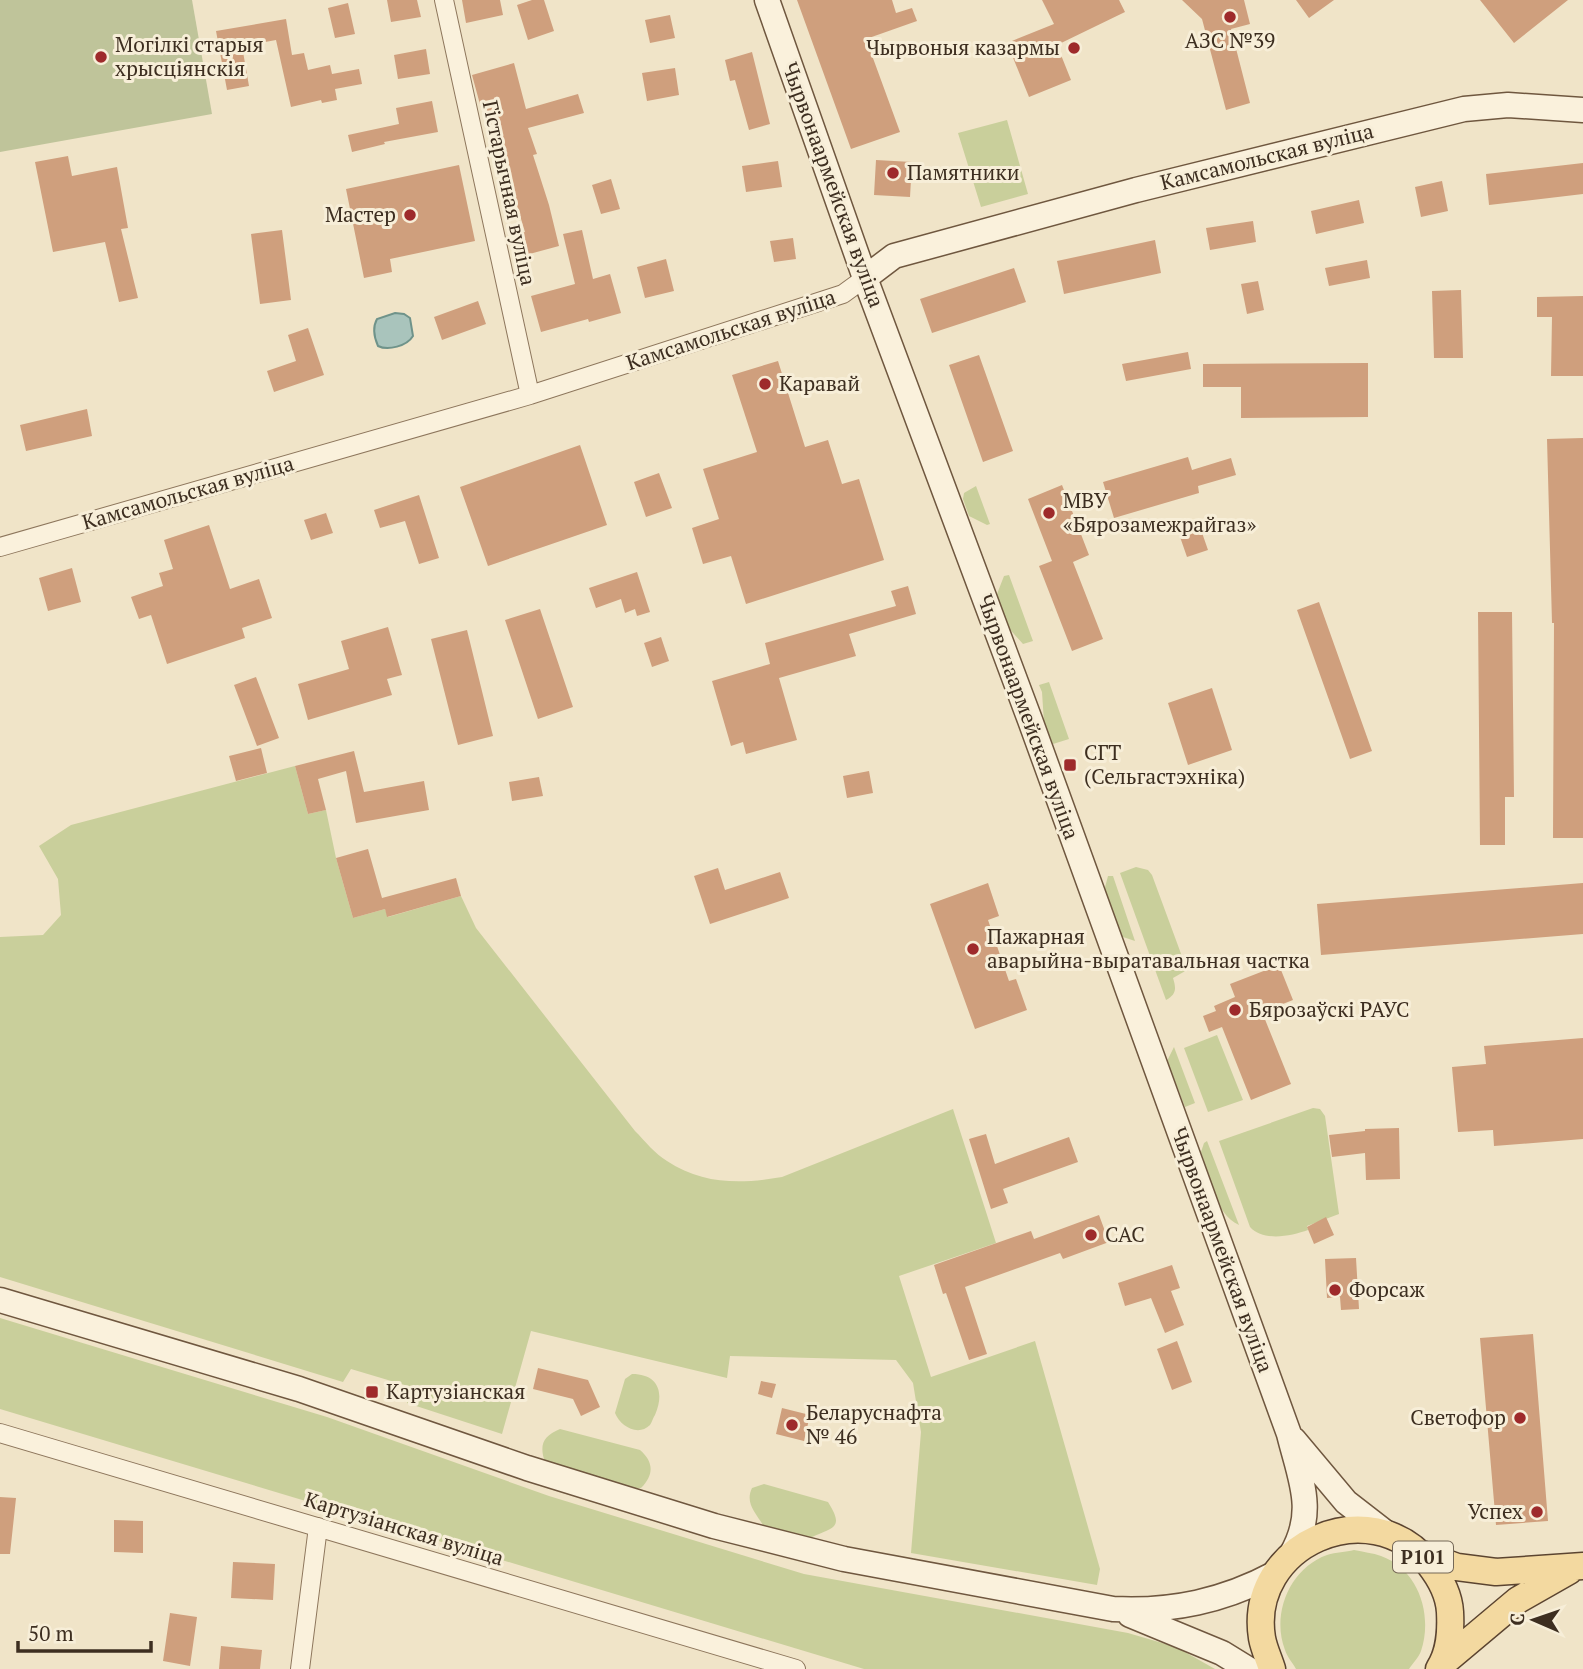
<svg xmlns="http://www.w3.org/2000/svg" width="1583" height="1669" font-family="'PT Serif',serif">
	<rect width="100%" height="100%" fill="#f0e4c8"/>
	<path fill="#c9cf9b" d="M1007,120L1028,194L981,207L958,133Z
		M976,486L990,524L987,525L969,516L963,499L964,493Z
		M1009,575L1033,641L1023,644L1006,625L997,594L1004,576Z
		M1049,682L1069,739L1053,744L1044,723L1042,692L1039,685Z
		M295,766L308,814L326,810L336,858L353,918L385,909L388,917L461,896L476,928L635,1131C645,1141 655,1154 667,1161C703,1185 742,1184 782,1177L953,1109L996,1243L899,1276L931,1377L1035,1341L1100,1569L1097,1585L911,1553L921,1432L913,1383L896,1360L730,1356L727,1378L531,1331L502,1434L407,1403L408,1386L351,1369L343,1382L0,1277V937L43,935L61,915L58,879L39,846L71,825Z
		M1136,867L1148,870L1152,875L1187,970L1173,978C1176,988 1177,994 1166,1000L1120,873Z
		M1108,876H1113L1135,941L1120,936L1104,891Z
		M1217,1035L1243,1100L1208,1112L1184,1048Z
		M1174,1047L1195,1103L1185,1107L1167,1061Z
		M1313,1108L1320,1109L1325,1116L1339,1214L1307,1226L1308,1230C1291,1236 1264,1242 1250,1227L1219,1141Z
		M1207,1141L1239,1225C1214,1213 1210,1177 1201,1152L1204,1143Z
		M0,1318L327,1417L549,1496L804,1574L1128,1633L1176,1647L1215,1669H864L0,1409Z
		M632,1374C658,1374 665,1392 655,1415C654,1416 651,1424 650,1425C638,1437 620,1426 615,1413L625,1379Z
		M560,1429L640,1450C654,1462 654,1475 641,1488H635L545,1462C539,1445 543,1436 560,1429Z
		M764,1484L828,1502C845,1529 833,1527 810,1538L763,1525C755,1512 745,1503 752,1488Z
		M1354,1550C1363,1552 1373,1553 1381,1556C1419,1570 1433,1615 1421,1651C1419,1657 1413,1663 1409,1669H1296C1293,1663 1287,1657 1285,1650C1271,1614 1290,1568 1327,1555C1336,1552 1346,1552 1354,1550Z"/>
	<path fill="#bfc49a" d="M0,0H192L212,114L0,152Z"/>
	<path fill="#a9c4bc" stroke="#6f938a" stroke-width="2" d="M395,313L404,314L410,318L413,336C407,346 388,351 378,346C374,337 372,328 377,319Z"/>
	<path fill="#cf9f7d" d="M387,0H417L421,17L391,22Z
		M462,0H500L503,15L466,23Z
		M532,0H544L554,31L528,40L517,5Z
		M797,0H892L896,13L912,8L917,21L866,39L900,132L851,149Z
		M1042,0H1119L1125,12L1057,45L1071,80L1029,97L1007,43L1054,24Z
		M1182,0H1244L1250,24L1231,29L1250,103L1226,110L1202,19Z
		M1296,0H1334L1309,18Z
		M1480,0H1568L1514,43Z
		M348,3L355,34L335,38L328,8Z
		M670,15L675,38L650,43L645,20Z
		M286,19L292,55L304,53L308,70L330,65L332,74L359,69L362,84L335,89L337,100L322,103L321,100L291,107L276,40L242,46L249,86L227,90L216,31Z
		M426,49L430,74L398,79L394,55Z
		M752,52L770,124L749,130L735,80L730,81L725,60Z
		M514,63L526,109L578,94L584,113L528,128L537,154L533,155L549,205L559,246L522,256L516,235L525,232L512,189L483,107L481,108L472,75Z
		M675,68L679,95L647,101L642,73Z
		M432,101L438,132L384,142L385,144L352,152L348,135L399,124L396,108Z
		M68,156L72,176L117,167L128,228L121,229L138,298L119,302L105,242L53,252L35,162Z
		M876,160L912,162L910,197L874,195Z
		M778,161L782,187L746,192L742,166Z
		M1583,163V194L1489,205L1486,174Z
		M459,165L475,241L390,259L392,272L364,278L346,189Z
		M611,179L620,209L601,214L592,185Z
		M1442,181L1448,211L1421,217L1415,187Z
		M1359,200L1364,223L1316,234L1311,211Z
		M1253,221L1256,242L1210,250L1206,228Z
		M282,230L291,300L260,304L251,234Z
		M582,230L593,279L610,274L621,313L589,322L588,319L541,332L531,296L575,284L563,234Z
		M793,238L796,259L774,262L770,241Z
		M1155,240L1161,273L1064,294L1057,261Z
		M666,259L674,291L645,298L637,267Z
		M1367,260L1370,278L1329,286L1325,268Z
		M1014,268L1026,302L932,333L920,299Z
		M1258,281L1264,310L1247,314L1241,284Z
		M1461,290L1463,358H1434L1432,291Z
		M1583,296V376H1551L1552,317H1537V297Z
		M478,301L486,324L442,340L434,317Z
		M308,328L324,375L274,392L267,371L296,361L288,335Z
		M1188,352L1191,369L1126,381L1122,364Z
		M979,355L1013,451L983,462L949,365Z
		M778,361L805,447L828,440L842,484L859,479L884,560L746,604L731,556L703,564L692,528L719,519L703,469L757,452L732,375Z
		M1368,363V417L1241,418V387H1203V364Z
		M87,409L92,436L26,451L20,425Z
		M1583,438V838H1553L1554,623H1552L1547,439Z
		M580,445L607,525L488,566L460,487Z
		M1188,457L1192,470L1231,458L1236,475L1198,486L1199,493L1114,518L1103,482Z
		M659,473L672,508L646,517L634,482Z
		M1062,485L1089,555L1073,562L1103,639L1072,651L1039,566L1052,561L1028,499Z
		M419,495L439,558L419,564L405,521L380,528L374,510Z
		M326,513L333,533L311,540L304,520Z
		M209,525L230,589L259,579L272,618L242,628L245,638L167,664L151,615L139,619L131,597L163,586L159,573L173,569L164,540Z
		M1200,527L1208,550L1187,557L1179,534Z
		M72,568L81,602L48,611L39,578Z
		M637,572L650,612L637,616L635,609L625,613L621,599L596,608L589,588Z
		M908,586L916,614L849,634L856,656L779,678L797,740L746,754L743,742L731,746L712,681L770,664L765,643L896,606L891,591Z
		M1319,602L1372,751L1350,759L1297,610Z
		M540,609L573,707L538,719L505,620Z
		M1478,612H1512L1514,797H1505V845H1480Z
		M388,627L402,675L387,679L392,695L308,720L298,684L349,669L341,641Z
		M467,630L493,736L458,745L431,639Z
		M661,637L669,661L652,667L644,643Z
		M256,677L279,738L257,746L234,685Z
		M1212,688L1232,750L1188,765L1168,703Z
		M261,748L267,773L236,781L229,756Z
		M354,751L364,792L424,781L429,810L356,823L346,771L318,779L326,810L308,814L295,766Z
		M869,771L873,793L847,798L843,776Z
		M539,777L543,796L512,801L509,782Z
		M368,849L382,898L456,878L461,896L387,917L385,909L353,918L336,858Z
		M718,868L725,890L780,872L789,898L710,924L694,876Z
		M988,883L999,916L988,920L1009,981L1016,979L1027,1010L975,1029L930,904Z
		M1583,883V934L1321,955L1317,904Z
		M1279,965L1293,1000L1262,1012L1291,1084L1251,1100L1222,1027L1209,1032L1203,1016L1216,1011L1214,1006L1235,997L1230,984Z
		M1583,1038V1139L1494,1146L1493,1130L1458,1132L1452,1067L1486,1064L1484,1046Z
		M1399,1128L1400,1179L1366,1180L1365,1153L1332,1157L1329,1135L1365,1131V1129Z
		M986,1134L995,1164L1069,1137L1078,1162L1003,1189L1008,1203L991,1209L969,1139Z
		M1099,1215L1109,1242L1063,1259L1060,1253L965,1287L987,1354L969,1360L946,1293L943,1294L934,1265L1031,1231L1034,1239Z
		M1326,1217L1334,1235L1314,1244L1307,1227Z
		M1356,1258L1359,1309L1341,1310L1340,1297L1327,1298L1325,1259Z
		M1172,1265L1180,1288L1171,1291L1184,1325L1165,1333L1151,1298L1125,1306L1118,1283Z
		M1533,1334L1548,1521L1496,1525L1480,1338Z
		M1177,1341L1192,1382L1172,1390L1157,1349Z
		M538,1368L588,1380L600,1407L581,1416L573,1399L533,1389Z
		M761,1381L776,1384L772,1398L758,1394Z
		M782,1408L810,1415L804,1441L776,1434Z
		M0,1497L16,1498L10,1554H0Z
		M114,1520L143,1521V1553L114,1552Z
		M233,1562L275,1564L273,1600L231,1598Z
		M170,1613L197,1617L190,1666L163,1661Z
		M221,1646L262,1650L260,1669H219Z"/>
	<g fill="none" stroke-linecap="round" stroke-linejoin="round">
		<g stroke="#8d765c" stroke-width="20">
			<path id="street" d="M444,0L530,395
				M0,547L530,395L843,294L865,278
				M0,1433L796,1669
				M300,1669L318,1527"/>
		</g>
		<g stroke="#6f573f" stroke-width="27">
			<path id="secondary" d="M767,0L865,278L1030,720L1289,1434C1300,1479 1317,1511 1291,1555
				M865,278L894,256L1136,190L1464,109L1508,105L1583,110
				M0,1300L299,1389L527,1468L714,1526L844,1559L1113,1609C1172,1612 1224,1601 1276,1573
				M1294,1440L1346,1502L1386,1533
				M1130,1615L1222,1653L1248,1669"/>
		</g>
		<g stroke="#5b4430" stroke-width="29">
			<path id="primary" d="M1422,1554L1457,1567L1496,1572L1583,1566
				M1443,1663L1518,1600L1569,1571
				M1272,1669C1269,1659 1264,1649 1262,1638C1247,1545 1370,1490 1429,1564C1440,1578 1449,1594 1450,1612C1451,1632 1450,1652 1439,1669"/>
		</g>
		<use href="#street" stroke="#faf1dc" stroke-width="18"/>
		<use href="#secondary" stroke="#faf1dc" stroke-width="24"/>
		<use href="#primary" stroke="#f3d9a0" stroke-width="26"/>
	</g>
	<g fill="#9e2a2b" stroke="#f7eed8" stroke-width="2.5">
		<circle cx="1230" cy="17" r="7"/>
		<circle cx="1074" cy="48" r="7"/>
		<circle cx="101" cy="57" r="7"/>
		<circle cx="893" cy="173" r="7"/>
		<circle cx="410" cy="215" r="7"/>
		<circle cx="765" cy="384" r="7"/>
		<circle cx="1049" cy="513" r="7"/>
		<rect x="1063" y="758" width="14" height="14" rx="3.5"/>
		<circle cx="973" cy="949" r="7"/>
		<circle cx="1235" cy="1010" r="7"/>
		<circle cx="1091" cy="1235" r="7"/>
		<circle cx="1335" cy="1290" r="7"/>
		<rect x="365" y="1385" width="14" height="14" rx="3.5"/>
		<circle cx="1520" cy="1418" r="7"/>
		<circle cx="792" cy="1425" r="7"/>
		<circle cx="1537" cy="1512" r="7"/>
	</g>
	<g text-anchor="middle" stroke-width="6" stroke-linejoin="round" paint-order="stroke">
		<rect fill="#f7eed8" stroke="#756857" stroke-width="2" x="1393" y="1541.5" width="60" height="31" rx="5"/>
		<g font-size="19" font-weight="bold" fill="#3d2e20">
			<text x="1423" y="1564">Р101</text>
		</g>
		<g font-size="21" fill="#3d2e20" stroke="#f7eed8" text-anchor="start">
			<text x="1230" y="48" text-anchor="middle">АЗС №39</text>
			<text x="115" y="52">Могілкі старыя<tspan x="115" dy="24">хрысціянскія</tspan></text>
			<text x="1060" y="55" text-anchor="end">Чырвоныя казармы</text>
			<text x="907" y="180">Памятники</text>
			<text x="396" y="222" text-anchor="end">Мастер</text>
			<text x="779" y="391">Каравай</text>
			<text x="1063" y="508">МВУ<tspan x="1063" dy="24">«Бярозамежрайгаз»</tspan></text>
			<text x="1084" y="760">СГТ<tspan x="1084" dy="24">(Сельгастэхніка)</tspan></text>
			<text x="987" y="944">Пажарная<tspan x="987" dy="24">аварыйна-выратавальная частка</tspan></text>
			<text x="1249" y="1017">Бярозаўскі РАУС</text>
			<text x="1105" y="1242">САС</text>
			<text x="1349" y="1297">Форсаж</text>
			<text x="386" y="1399">Картузіанская</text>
			<text x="806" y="1420">Беларуснафта<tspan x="806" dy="24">№ 46</tspan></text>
			<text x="1506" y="1425" text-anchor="end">Светофор</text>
			<text x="1523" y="1519" text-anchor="end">Успех</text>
		</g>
		<g font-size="21" fill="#3d2e20" stroke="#f7eed8">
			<text transform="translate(1267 157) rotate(-14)" y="7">Камсамольская вуліца</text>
			<text transform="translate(833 185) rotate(70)" y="7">Чырвонаармейская вуліца</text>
			<text transform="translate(509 193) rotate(78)" y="7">Гістарычная вуліца</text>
			<text transform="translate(731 330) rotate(-18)" y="7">Камсамольская вуліца</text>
			<text transform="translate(188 493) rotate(-16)" y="7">Камсамольская вуліца</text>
			<text transform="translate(1028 717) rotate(70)" y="7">Чырвонаармейская вуліца</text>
			<text transform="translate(1222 1250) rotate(70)" y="7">Чырвонаармейская вуліца</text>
			<text transform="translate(404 1529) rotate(17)" y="7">Картузіанская вуліца</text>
		</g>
	</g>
	<g transform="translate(1534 1620) rotate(272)" stroke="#f7eed8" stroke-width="5" paint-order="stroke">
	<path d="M0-5L12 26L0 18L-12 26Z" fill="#3d2e20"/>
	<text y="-10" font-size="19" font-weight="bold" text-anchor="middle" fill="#3d2e20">С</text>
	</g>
	<path d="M18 1641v10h133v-10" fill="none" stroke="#3d2e20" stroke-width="3.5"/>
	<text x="28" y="1641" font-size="21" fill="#3d2e20" stroke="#f7eed8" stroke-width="5" paint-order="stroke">50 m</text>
</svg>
